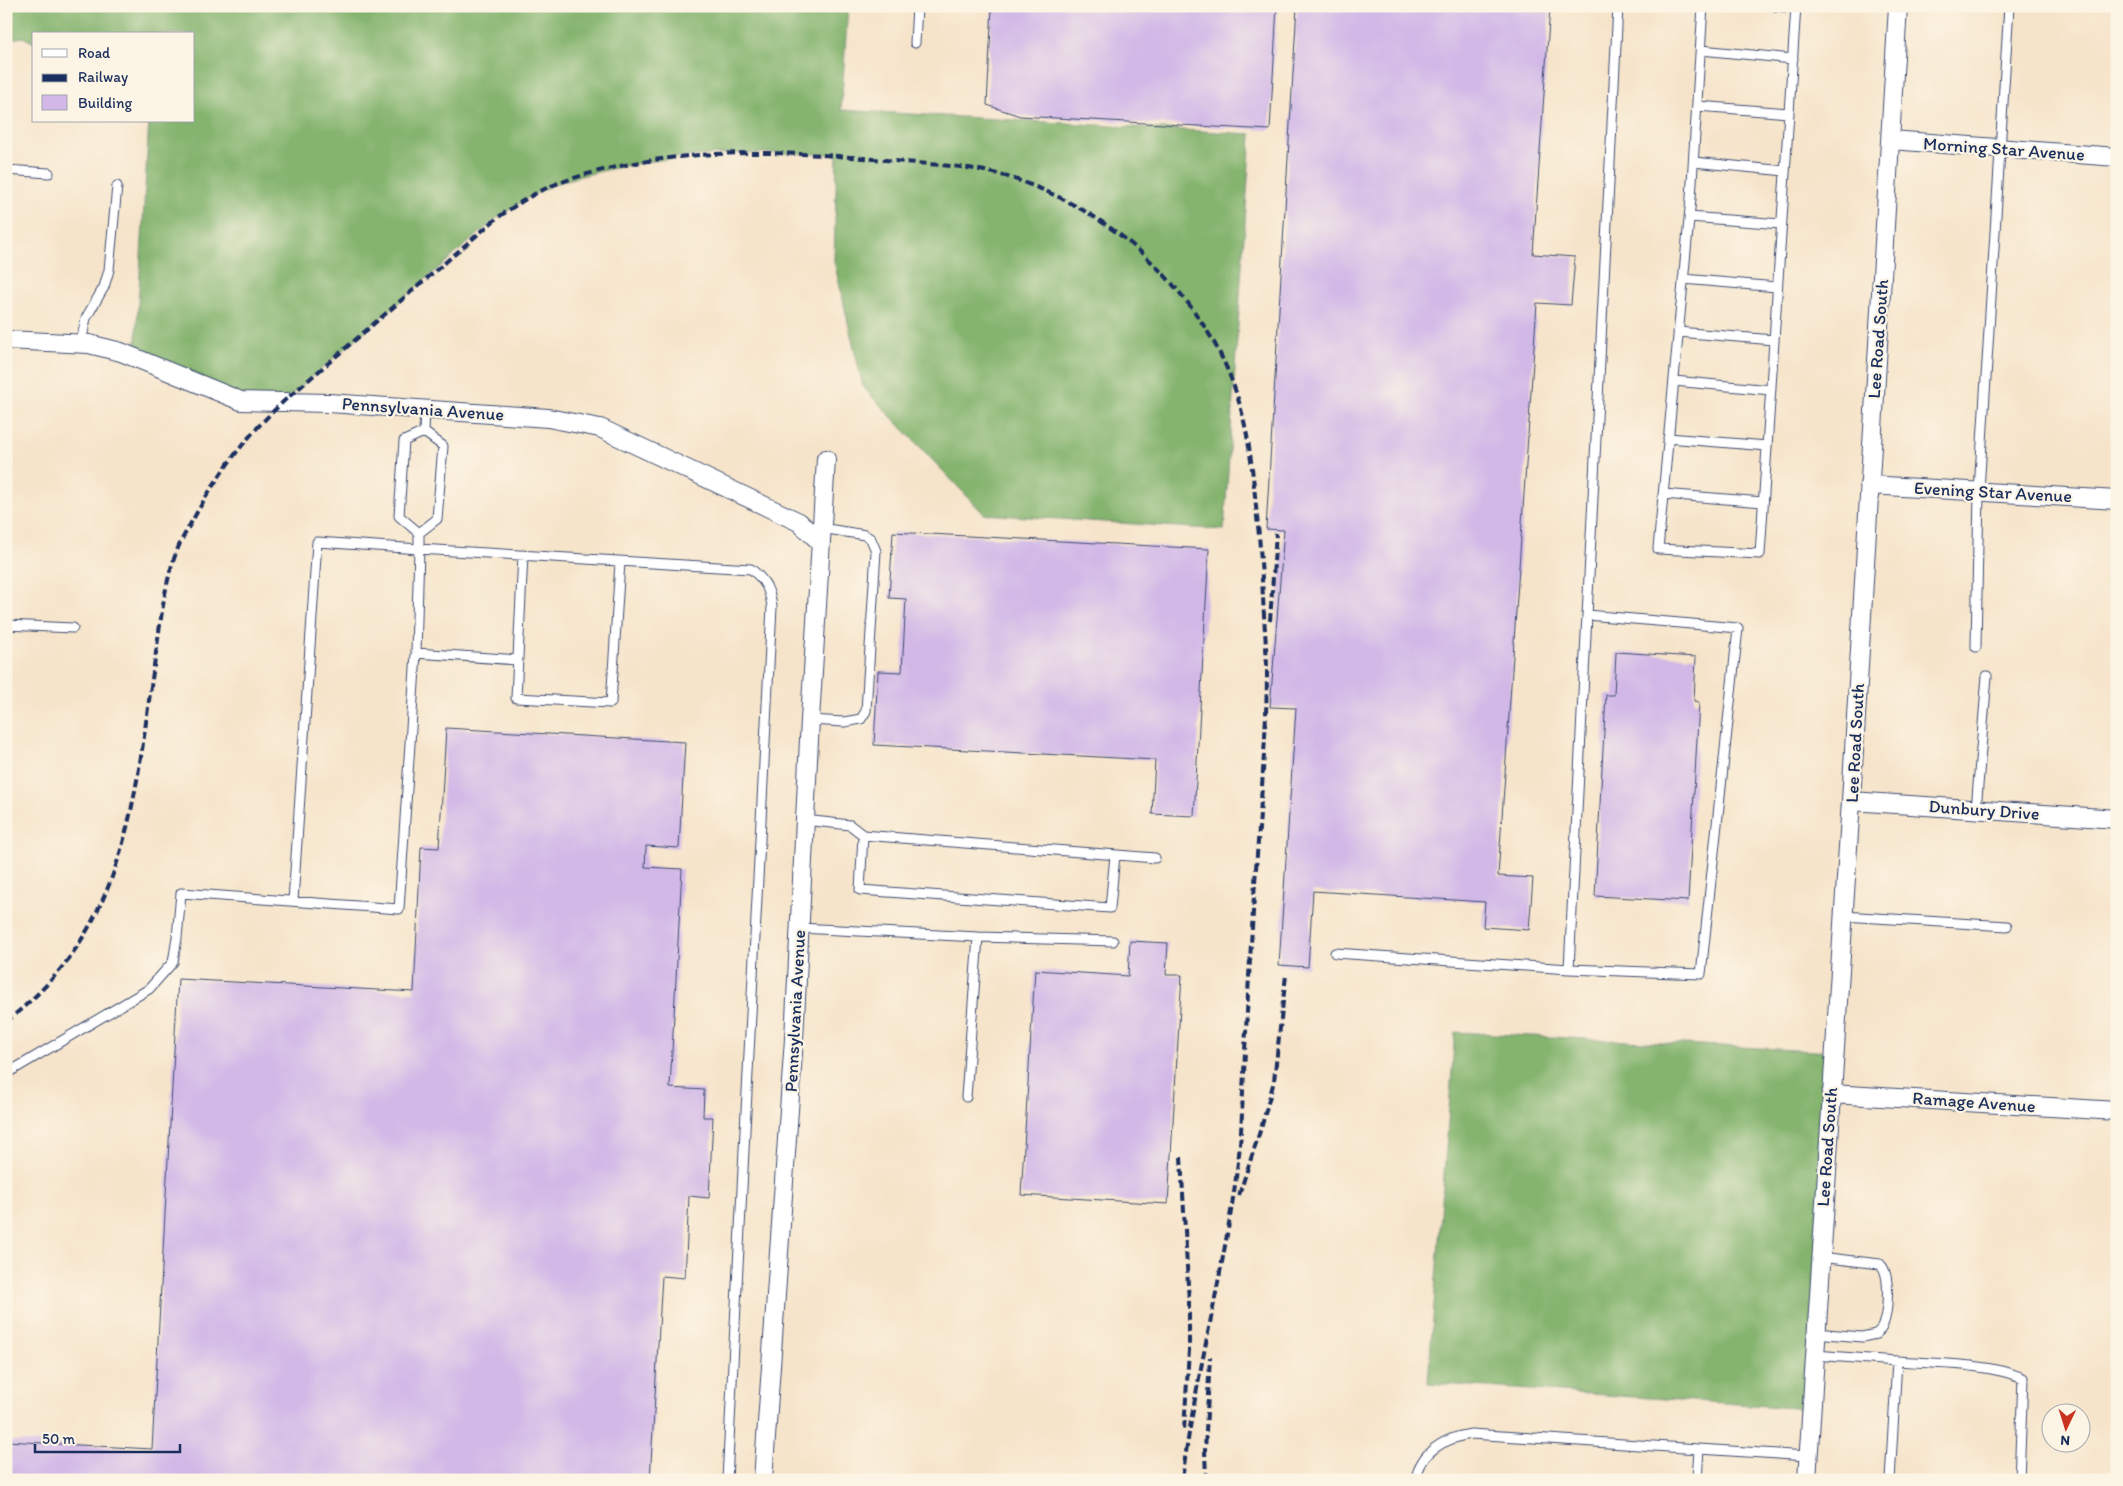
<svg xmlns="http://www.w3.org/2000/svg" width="2123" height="1486" font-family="Itim,sans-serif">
	<rect width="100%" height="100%" fill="#fcf5e5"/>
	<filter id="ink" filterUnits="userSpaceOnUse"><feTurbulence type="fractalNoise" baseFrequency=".02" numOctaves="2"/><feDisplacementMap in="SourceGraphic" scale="10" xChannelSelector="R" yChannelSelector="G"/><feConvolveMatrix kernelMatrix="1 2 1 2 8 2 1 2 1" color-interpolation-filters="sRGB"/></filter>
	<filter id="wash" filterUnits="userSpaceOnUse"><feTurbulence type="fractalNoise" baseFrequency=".0096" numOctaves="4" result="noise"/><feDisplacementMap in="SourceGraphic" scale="20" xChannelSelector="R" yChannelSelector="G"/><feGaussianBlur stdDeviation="1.12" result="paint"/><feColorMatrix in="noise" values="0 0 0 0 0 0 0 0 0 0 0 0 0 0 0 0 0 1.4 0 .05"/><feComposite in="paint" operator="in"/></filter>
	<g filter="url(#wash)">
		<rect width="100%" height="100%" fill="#f6e4ca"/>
		<path fill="#84b46e" stroke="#507266" d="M6,6H848L841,110L1251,134L1224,530L984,514L863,387L834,261L837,155C762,151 688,152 615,168C594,173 572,177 553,185C533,194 515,206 497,218L284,401H241L135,358L149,121H194V34H34V43L23,37L6,40Z
			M1455,1032L1833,1052L1811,1409L1428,1383Z"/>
		<g id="blocks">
			<path fill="#d1b8e7" d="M992,6H1277L1270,130L1020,116L987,105Z
				M1297,6H1550L1533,254L1575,257L1571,305L1537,303L1498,876L1533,878L1529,930L1483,927L1485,902L1313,891L1308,967L1279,965L1296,708L1270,707L1284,530L1266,529Z
				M893,532L1209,549L1194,816L1152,814L1155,760L874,745L878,671L902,672L906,599L889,598Z
				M1616,652L1696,657L1694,701L1699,702L1688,901L1595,896L1606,695H1614Z
				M446,728L685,742L679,848L646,846L645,867L682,869L670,1088L704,1090L703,1117H713L709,1198L689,1196L685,1278L662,1276L650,1480H6V1441L152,1449L178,979L414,992L421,847L439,848Z
				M1130,941L1168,943L1166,975H1182L1168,1204L1021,1195L1035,970L1128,976Z"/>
		</g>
	</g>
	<g filter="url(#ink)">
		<use href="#blocks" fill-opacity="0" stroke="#3c4a6e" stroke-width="1"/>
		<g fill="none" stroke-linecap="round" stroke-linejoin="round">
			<g stroke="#3c4a6e" stroke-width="11">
				<path id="lane" d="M1703,6L1691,198L1658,549L1760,554L1796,6
					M1775,6L1796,8
					M915,43L917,6
					M1701,50L1793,59
					M1697,106L1789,113
					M1694,162L1785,171
					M6,170L49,173
					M1689,217L1781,224
					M1683,279L1777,287
					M1678,332L1774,340
					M81,343L86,318L104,287L109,270L117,186
					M1674,381L1771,390
					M424,432L425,409
					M1668,438L1767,446
					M1663,494L1763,502
					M419,533L437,519L443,446L424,432
					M523,555L516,698L611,703L620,562
					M6,625L73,628
					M1976,647L1979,491L2009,6
					M416,653L518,660
					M810,720L844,722L861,719L866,711L876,551L871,539L865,535L821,528
					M1976,810L1987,676
					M804,820L850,825L863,835L1155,858
					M863,835L860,890L1110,908L1115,855
					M293,901L317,542L419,549V533L399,516L404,441L424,432
					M1843,916L2007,926
					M799,928L978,937L966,1097
					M978,937L1113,941
					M1335,953L1569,969L1701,974L1738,628L1587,615
					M1569,969L1618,6
					M6,1074L149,989L173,962L177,938L181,893L399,909L416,653L419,549L751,569C765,580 770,590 772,607L727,1480
					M1815,1333L1862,1337L1876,1334C1879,1331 1882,1329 1883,1325C1888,1312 1891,1273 1880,1264L1820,1257
					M1814,1355L1897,1361L1890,1480
					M1897,1361C1937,1364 1987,1363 2023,1378L2019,1480
					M1416,1480C1420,1451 1445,1438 1471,1434L1699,1449
					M1697,1480L1699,1449L1808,1456"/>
			</g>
			<g stroke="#3c4a6e" stroke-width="20">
				<path id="street" d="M1891,140L2117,157
					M6,340L89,344L121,352L241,401L329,403L548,418L600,428L799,522L820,542
					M1869,485L2117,500
					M1851,801L2117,819
					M1831,1094L2117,1111
					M763,1480L794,1039L810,720L826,459
					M1807,1480L1851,801L1898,6"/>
			</g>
			<use href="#lane" stroke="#fff" stroke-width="9"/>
			<use href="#street" stroke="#fff" stroke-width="18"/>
			<path stroke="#1b2f5e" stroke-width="4" stroke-dasharray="8 4" stroke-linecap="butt" d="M1270,621L1276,533
				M6,1022C33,1000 59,975 78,945C134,860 140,756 155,659C161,622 164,582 178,548C183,536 190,525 196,514C221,470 247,435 284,401L497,218C516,205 535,192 556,184C668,144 789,150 905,162C937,165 970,166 1001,175C1089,200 1166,260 1212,339C1246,398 1251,452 1257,517C1261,550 1262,582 1264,615C1265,634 1267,654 1267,674C1266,758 1257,843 1252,928C1249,976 1246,1025 1244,1074C1242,1103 1242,1133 1238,1162C1225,1269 1196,1373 1182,1480
				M1181,1157L1189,1303V1350L1184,1430
				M1239,1195L1262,1125L1274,1081L1286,975
				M1206,1480L1205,1450L1210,1357"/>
		</g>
	</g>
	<g text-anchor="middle" stroke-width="4.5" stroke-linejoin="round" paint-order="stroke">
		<g font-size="18" fill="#1b2f5e" stroke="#fcf5e5">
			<text transform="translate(2004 149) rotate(4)" y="6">Morning Star Avenue</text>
			<text transform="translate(1878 339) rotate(-86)" y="6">Lee Road South</text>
			<text transform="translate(423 409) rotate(4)" y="6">Pennsylvania Avenue</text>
			<text transform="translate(1993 492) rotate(3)" y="6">Evening Star Avenue</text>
			<text transform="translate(1855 743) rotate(-87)" y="6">Lee Road South</text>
			<text transform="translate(1984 810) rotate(4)" y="6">Dunbury Drive</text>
			<text transform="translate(795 1011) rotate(-87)" y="6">Pennsylvania Avenue</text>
			<text transform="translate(1974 1102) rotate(4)" y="6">Ramage Avenue</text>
			<text transform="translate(1827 1147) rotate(-86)" y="6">Lee Road South</text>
		</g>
	</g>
	<rect width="2123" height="1486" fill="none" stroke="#fcf5e5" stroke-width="25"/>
	<rect x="32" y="32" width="162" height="90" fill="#fcf5e5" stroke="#a2a6af"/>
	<rect x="42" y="49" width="25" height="8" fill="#ffffff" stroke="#a2a6af"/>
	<text x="78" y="58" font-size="15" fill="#1b2f5e">Road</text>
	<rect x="42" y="74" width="25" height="8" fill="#1b2f5e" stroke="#a2a6af"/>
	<text x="78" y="82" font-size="15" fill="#1b2f5e">Railway</text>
	<rect x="42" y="95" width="25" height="15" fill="#d1b8e7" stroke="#a2a6af"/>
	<text x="78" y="108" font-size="15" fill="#1b2f5e">Building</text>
	<g transform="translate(2066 1428) rotate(184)"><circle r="24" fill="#fcf5e5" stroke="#a2a6af"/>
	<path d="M0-4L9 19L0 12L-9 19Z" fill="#c8321e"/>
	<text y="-8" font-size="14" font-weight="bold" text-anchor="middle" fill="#1b2f5e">N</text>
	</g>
	<path d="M35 1444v8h145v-8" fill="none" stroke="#1b2f5e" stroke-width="2.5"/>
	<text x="42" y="1444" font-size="15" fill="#1b2f5e" stroke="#fcf5e5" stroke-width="4" paint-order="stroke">50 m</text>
</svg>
